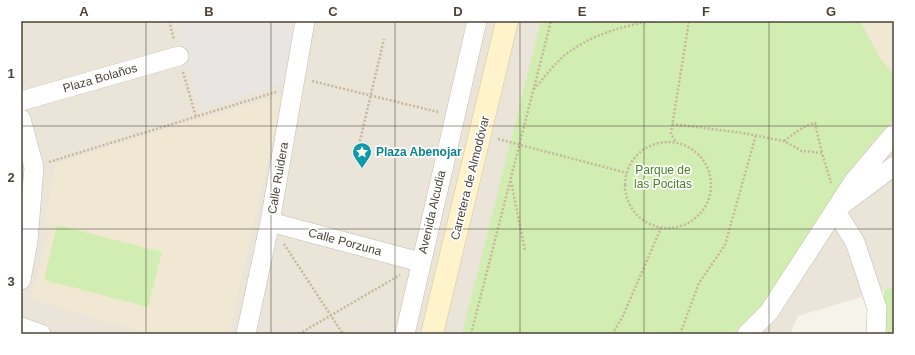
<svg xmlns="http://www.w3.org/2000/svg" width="915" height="355" font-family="Helvetica,sans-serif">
	<rect width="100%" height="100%" fill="#f6f3ea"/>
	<path fill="#eae5d8" d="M21,21H894V287L798,316L790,334H21Z"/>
	<path fill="#f0e8d3" d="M860,21H894V74L881,60Z
		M283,95L229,334H142L143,332L31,299L50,223L45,220L56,163Z"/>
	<path fill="#d2edb1" d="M541,21H860L881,60L894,74V120L873,142L762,308L731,334H462Z
		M57,225L162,252L148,307L44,280Z
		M894,287V334H885L884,290Z"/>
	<path fill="#e8e5e2" d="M176,21H298L285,83L202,109Z"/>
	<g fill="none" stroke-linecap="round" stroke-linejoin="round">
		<g stroke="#c3bbac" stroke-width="20">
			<path id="street" d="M21,101L179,56
				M21,119L34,167L28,241L21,280
				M270,222L420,262
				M21,327L41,334
				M246,334L270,222L305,21
				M405,334L477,21
				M747,334L769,312L854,181L894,134
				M876,334L877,308L855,242L835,210L894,166"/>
		</g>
		<g stroke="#d9c797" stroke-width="23">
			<path id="secondary" d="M432,334L507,21"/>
		</g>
		<path stroke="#c6b79c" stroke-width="2.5" stroke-dasharray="2 2" stroke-linecap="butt" d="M169,21L174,40
			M183,72L196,117
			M312,81L438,112
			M534,89C544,78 554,64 565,55C591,35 619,27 651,21
			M672,124L743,133L784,141L802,151L822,153L831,183
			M498,139L627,173
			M675,141L671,133L689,21
			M784,141C795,134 802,126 815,123L822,153
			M625 185a43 43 0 1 1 86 0a43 43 0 1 1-86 0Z
			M358,149L384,39
			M49,162L276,92
			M511,181L525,251
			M284,244L343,334
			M299,334L400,275
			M471,334L551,21
			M612,334L622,318L661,228
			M680,334L699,283L725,245L756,135"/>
		<use href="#street" stroke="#fff" stroke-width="19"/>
		<use href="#secondary" stroke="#fff3cc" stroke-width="22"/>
	</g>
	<path fill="none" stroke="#4b4337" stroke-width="1" stroke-opacity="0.55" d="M146,21V334M271,21V334M395,21V334M520,21V334M644,21V334M769,21V334M21,126H894M21,229H894"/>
	<defs>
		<g id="sight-pin" transform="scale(1)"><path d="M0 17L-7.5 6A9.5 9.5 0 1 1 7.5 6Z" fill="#0f9aa8" stroke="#fff"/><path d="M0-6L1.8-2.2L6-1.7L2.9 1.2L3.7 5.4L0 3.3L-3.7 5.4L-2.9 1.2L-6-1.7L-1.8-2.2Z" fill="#fff"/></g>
	</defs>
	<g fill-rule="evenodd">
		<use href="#sight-pin" x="362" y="152"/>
	</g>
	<g text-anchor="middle" stroke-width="3.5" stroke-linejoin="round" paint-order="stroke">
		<g font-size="12" fill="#4b4337" stroke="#fff">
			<text transform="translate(100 78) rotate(-16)" y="4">Plaza Bolaños</text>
			<text transform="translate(278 178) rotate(-80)" y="4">Calle Ruidera</text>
			<text transform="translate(470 178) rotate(-76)" y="4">Carretera de Almodóvar</text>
			<text transform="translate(432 212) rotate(-77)" y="4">Avenida Alcudia</text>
			<text transform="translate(345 242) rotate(15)" y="4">Calle Porzuna</text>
		</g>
		<g font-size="12" font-weight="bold" fill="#0d838f" stroke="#fff" text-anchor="start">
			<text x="376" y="156">Plaza Abenojar</text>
		</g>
		<g font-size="12" fill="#488325" stroke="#fff">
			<text x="663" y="174">Parque de<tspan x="663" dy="14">las Pocitas</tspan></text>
		</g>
	</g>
	<rect width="915" height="355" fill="none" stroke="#ffffff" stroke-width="44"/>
	<rect x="22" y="22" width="871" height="311" fill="none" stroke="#4b4337" stroke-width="1.5"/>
	<g font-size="13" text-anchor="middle" font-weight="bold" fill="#4b4337">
		<text x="84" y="16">A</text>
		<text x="209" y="16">B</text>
		<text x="333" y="16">C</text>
		<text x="458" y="16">D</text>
		<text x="582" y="16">E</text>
		<text x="706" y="16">F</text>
		<text x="831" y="16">G</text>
		<text x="11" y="78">1</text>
		<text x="11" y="182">2</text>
		<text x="11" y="286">3</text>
	</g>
</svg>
